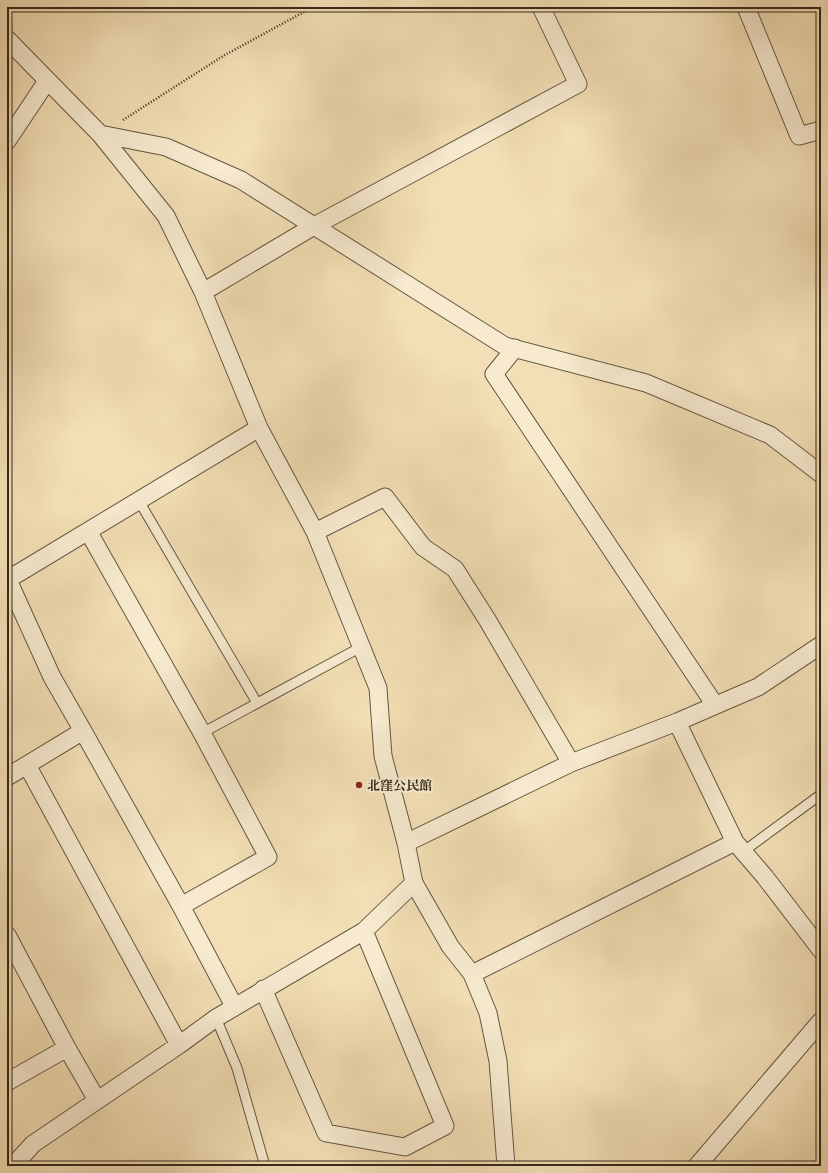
<svg xmlns="http://www.w3.org/2000/svg" width="828" height="1173" font-family="'IM FELL French Canon','Noto Serif JP',serif">
	<rect width="100%" height="100%" fill="#f3dfb5"/>
	<filter id="stains"><feTurbulence type="fractalNoise" baseFrequency=".005" numOctaves="4"/><feColorMatrix values="0 0 0 0 .2 0 0 0 0 .09 0 0 0 0 .02 0 0 0 .5 -.17"/></filter>
	<radialGradient id="worn" r=".72"><stop offset=".6" stop-color="#630" stop-opacity="0"/><stop offset="1" stop-color="#630" stop-opacity=".3"/></radialGradient>
	<g fill="none" stroke-linecap="round" stroke-linejoin="round">
		<g stroke="#645642" stroke-width="11">
			<path id="lane" d="M139,501L257,703
				M202,733L361,647
				M744,851L820,795L821,796
				M216,1018L237,1068L265,1166"/>
		</g>
		<g stroke="#645642" stroke-width="19">
			<path id="street" d="M746,7L799,136L821,130
				M7,39L100,134L166,216L203,292L259,428L315,532L378,688L383,756L406,843L414,883L450,946L472,974L488,1013L498,1061L506,1166
				M100,134L166,147L241,180L505,346L646,383L770,435L821,474
				M7,141L47,81
				M203,292L314,226L578,84L541,7
				M515,348L494,374L715,705
				M88,531L202,733L268,857L181,906
				M315,532L385,497L423,547L455,569L488,621L571,763
				M7,580L259,428
				M8,580L52,677L83,731L181,906L234,1006
				M677,722L735,842L765,877L821,950
				M27,765L179,1045
				M7,777L83,731
				M406,843L571,763L677,722L758,687L821,645
				M7,935L67,1048L97,1100
				M472,974L735,842
				M263,989L326,1133L405,1147L445,1126L364,931
				M7,1082L67,1048
				M13,1166L33,1144L179,1045L216,1018L364,931L414,883
				M697,1166L821,1021"/>
		</g>
		<path stroke="#35291b" stroke-width="2.5" stroke-dasharray="1 2" stroke-linecap="butt" d="M123,120L223,56L313,7"/>
		<use href="#lane" stroke="#f7eacf" stroke-width="9"/>
		<use href="#street" stroke="#f7eacf" stroke-width="17"/>
	</g>
	<circle fill="#8f2418" stroke="#f7eacf" stroke-width="1.5" cx="359" cy="785" r="4"/>
	<g text-anchor="middle" stroke-width="4" stroke-linejoin="round" paint-order="stroke">
		<g font-size="13" font-weight="bold" fill="#35291b" stroke="#f7eacf" text-anchor="start">
			<text x="367" y="790">北窪公民館</text>
		</g>
	</g>
	<rect width="828" height="1173" fill="none" stroke="#f3dfb5" stroke-width="24"/>
	<rect x="8" y="8" width="812" height="1157" fill="none" stroke="#35291b" stroke-width="2"/>
	<rect x="12" y="12" width="804" height="1149" fill="none" stroke="#35291b"/>
	<rect width="100%" height="100%" filter="url(#stains)"/>
	<rect width="100%" height="100%" fill="url(#worn)"/>
</svg>
